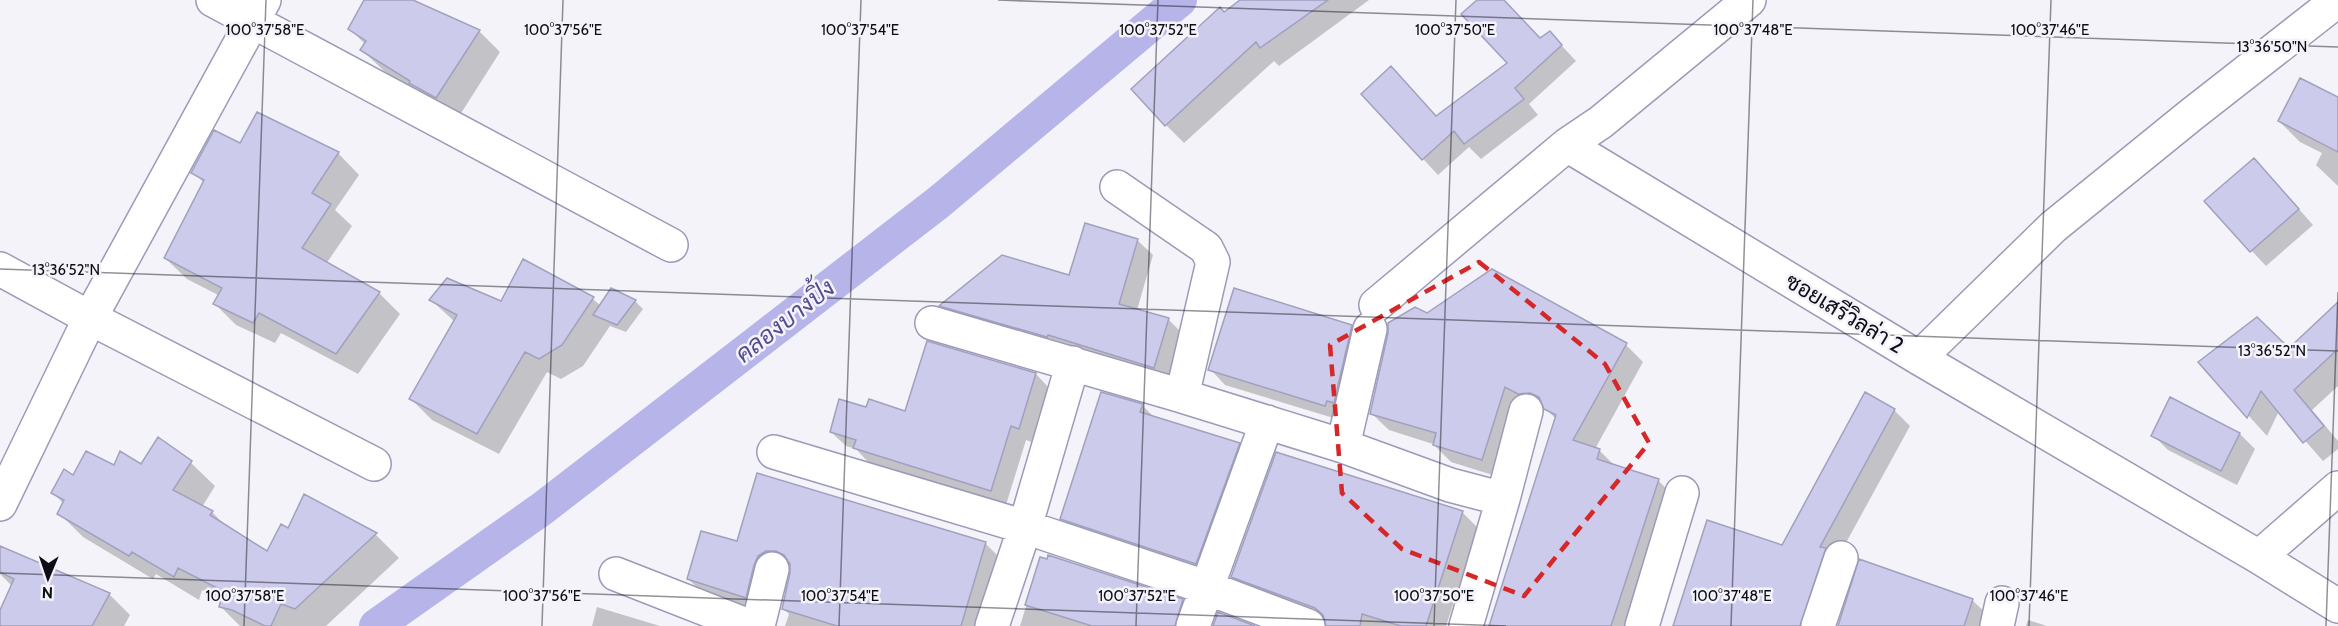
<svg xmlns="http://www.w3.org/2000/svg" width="2338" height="626" font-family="Cabin,Sarabun,sans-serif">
	<rect width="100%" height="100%" fill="#f3f3f9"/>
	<path fill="#0003" d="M366,0H410L437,14L479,31L500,52L458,118L384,71L362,50L365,44L350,29Z
		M1243,0H1369L1279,66L1274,61L1184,143L1166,125L1224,13Z
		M1479,0H1503L1540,40L1550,33L1576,61L1529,104L1538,115L1481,159L1469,147L1438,175L1363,94L1437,117L1509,63Z
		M2338,99V186L2316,165L2322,153L2300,142L2279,121Z
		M258,114L338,153L359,175L335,210L352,226L326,264L379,293L400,314L358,374L281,333L275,343L236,325L215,304L220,296L187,279L165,258L204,183L193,172L241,145Z
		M2269,175L2313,225L2266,266L2206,202Z
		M1137,240L1153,255L1137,310L1168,319L1184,335L1169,383L956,320L941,306L1070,277Z
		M523,261L593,299L601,306L611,290L635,301L643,309L626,332L610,326L583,366L561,379L547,372L499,454L432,420L411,399L455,322L431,300L501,303Z
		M1492,270L1626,345L1643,362L1595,449L1599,450L1616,467L1658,480L1675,498L1634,626H1494L1556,419L1547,410L1537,411L1499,477L1451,462L1433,444L1389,430L1371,413L1427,315Z
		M2338,319V386L2312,410L2338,441V449L2323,461L2279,411L2267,436L2200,362L2289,350Z
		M1351,327L1366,342L1340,420L1225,385L1210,369Z
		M1036,374L1050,389L1034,443L1026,440L1006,505L869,463L856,449L846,446L831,432L906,413Z
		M1142,405L1155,418L1239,444L1254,459L1211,578L1077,534L1062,518Z
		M1894,410L1910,426L1836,561L1820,626H1675L1782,546Z
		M2240,434L2255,449L2237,485L2168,450L2153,435Z
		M159,439L191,463L215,486L202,507L212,512L227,527L268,553L288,530L304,496L376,535L399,558L326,626H240L221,607L222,601L202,590L199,600L156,574L153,579L83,537L59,513L64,504L53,493L73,477L115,467H141Z
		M1277,454L1463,513L1478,528L1446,626H1328V622L1248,592L1233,576Z
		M738,543L986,544L1001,559L980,626H785L789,614L783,608L792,565L782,566L761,612L704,594L688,579Z
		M0,548L109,594L130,615L124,626H0V613L13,587L0,574Z
		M1041,558L1182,601L1197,616L1194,626H1020Z
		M1972,600L1989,616L1985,626H1839Z
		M597,607L660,626H592Z
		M2028,620L2047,626H2026Z"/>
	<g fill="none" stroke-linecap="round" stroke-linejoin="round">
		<path stroke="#b6b4e9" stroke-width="34" d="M376,626L543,508L939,202L1180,0"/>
	</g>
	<path fill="#cccbeb" stroke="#a1a0be" stroke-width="1.5" d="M364,0H413L480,30L436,98L409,83L410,81L360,50L366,41L348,29Z
		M1240,0H1328L1260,48L1256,42L1165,126L1131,89L1220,7L1224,12Z
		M1477,0H1504L1540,38L1550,31L1562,45L1515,88L1524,99L1464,144L1454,131L1422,160L1361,94L1391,66L1436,116L1507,63L1461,14Z
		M2300,78L2338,97V152L2278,121Z
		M257,112L339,152L312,193L331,204L302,248L380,292L336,354L259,313L253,323L213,304L222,288L164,258L204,180L191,173L214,130L240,143Z
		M2254,158L2299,209L2250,252L2204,201Z
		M1085,223L1138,239L1119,304L1169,318L1154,368L1048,335L1047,337L939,306L1002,255L1069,275Z
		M523,259L594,297L562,345L539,359L525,352L477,434L409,399L457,315L429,300L447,278L501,301Z
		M1492,269L1627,343L1573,440L1600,449L1597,459L1659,479L1611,626H1489L1556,415L1544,409L1539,397L1530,393L1518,394L1505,387L1482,460L1433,445L1436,433L1370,414L1388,333V323L1415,307L1427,313Z
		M611,288L636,300L617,325L593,315Z
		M1234,288L1352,325L1334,403L1327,401L1325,406L1208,370Z
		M2338,302V349L2294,390L2324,426L2303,443L2261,391L2247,418L2198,362L2257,317L2289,348Z
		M927,341L1036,373L1019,429L1011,426L991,491L853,448L856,440L830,432L839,399L866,407L869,399L905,411Z
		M1101,392L1143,404L1140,412L1240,443L1196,564L1060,519Z
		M1865,392L1895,409L1820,547L1826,548L1800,626H1673L1707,520L1782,545Z
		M2170,397L2240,433L2221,471L2151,436Z
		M158,437L192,461L173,490L213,511L210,515L267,551L281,524L288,528L304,494L377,533L295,609L281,604L271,626H265L232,610L219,607L223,591L178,568L174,577L132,552L129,556L57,514L64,500L51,493L64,469L73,475L86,451L114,465L120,451L141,464Z
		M1276,452L1463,511L1426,626H1401L1362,614L1360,626H1326L1323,615L1315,608L1231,577Z
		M757,473L986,542L961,626H837L785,610L782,609L790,573V564L784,555L776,551H766L758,556L754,565L746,598L687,579L701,531L737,541Z
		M0,546L110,593L92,626H0V610L14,579L0,572Z
		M1048,555L1183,599L1175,626H1092L1025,605L1040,557L1047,559Z
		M1859,559L1973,599L1964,626H1838Z
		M1218,612L1255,626H1213Z"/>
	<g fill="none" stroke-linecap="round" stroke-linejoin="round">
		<g stroke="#9b9ab8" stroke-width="36">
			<path id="minor" d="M213,0L671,245
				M1567,145L1601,122L1749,0
				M1117,187L1206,248L1213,262L1182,396L1343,446L1450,485L1503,499L1466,626
				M0,269L90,318L374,464
				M1376,305L1567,145L1919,358L2259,557L2338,606
				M932,323L1182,396
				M1919,358L2053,227L2191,115L2338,0
				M1343,446L1370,329
				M774,452L1025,527L1205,587L1308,626
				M1503,499L1526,411
				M0,504L90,318L264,0
				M2259,557L2338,488
				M616,574L749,626
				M758,626L772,569
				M992,626L1025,527L1073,363
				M1193,626L1267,422
				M1642,626L1682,493
				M1818,626L1841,558
				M1997,626L2002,603"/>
		</g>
		<use href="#minor" stroke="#fff" stroke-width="33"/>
	</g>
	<path fill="none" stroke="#d62828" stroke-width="4.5" stroke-dasharray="12 8" stroke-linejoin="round" d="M1479,262L1605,364L1649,443L1524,596L1402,549L1342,493L1330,345Z"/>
	<path fill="none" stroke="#0e0d17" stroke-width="1.5" stroke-opacity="0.45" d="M998,0L2338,47M0,269L2338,351M0,573L1506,626M244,626L266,0M542,626L563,0M839,626L861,0M1136,626L1158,0M1434,626L1456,0M1731,626L1753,0M2029,626L2051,0M2326,626L2338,292"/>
	<g text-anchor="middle" stroke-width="5" stroke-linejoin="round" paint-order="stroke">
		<g font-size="22" fill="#0e0d17" stroke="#f3f3f9">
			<text transform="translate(1845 313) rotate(31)" y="8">ซอยเสรีวิลล่า 2</text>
		</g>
		<g font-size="24" font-style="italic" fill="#534c8e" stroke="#f3f3f9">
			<text transform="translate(785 321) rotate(-38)" y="8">คลองบางปิ้ง</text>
		</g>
	</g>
	<g font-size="15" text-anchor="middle" fill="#0e0d17" stroke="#f3f3f9" stroke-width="5" stroke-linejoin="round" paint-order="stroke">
		<text x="265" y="35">100°37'58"E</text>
		<text x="563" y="35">100°37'56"E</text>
		<text x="860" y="35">100°37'54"E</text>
		<text x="1158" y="35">100°37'52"E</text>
		<text x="1455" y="35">100°37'50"E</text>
		<text x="1753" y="35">100°37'48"E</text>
		<text x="2050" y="35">100°37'46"E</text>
		<text x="2272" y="52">13°36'50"N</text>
		<text x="66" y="275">13°36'52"N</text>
		<text x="2272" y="356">13°36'52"N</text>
		<text x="245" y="601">100°37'58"E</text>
		<text x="542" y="601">100°37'56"E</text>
		<text x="840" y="601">100°37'54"E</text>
		<text x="1137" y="601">100°37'52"E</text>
		<text x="1434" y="601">100°37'50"E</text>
		<text x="1732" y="601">100°37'48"E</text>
		<text x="2029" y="601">100°37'46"E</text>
	</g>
	<g transform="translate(48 578) rotate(182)" stroke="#f3f3f9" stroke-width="4.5" paint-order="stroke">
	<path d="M0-4.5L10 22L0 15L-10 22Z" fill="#0e0d17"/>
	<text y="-9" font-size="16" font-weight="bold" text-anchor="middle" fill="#0e0d17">N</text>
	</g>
</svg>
